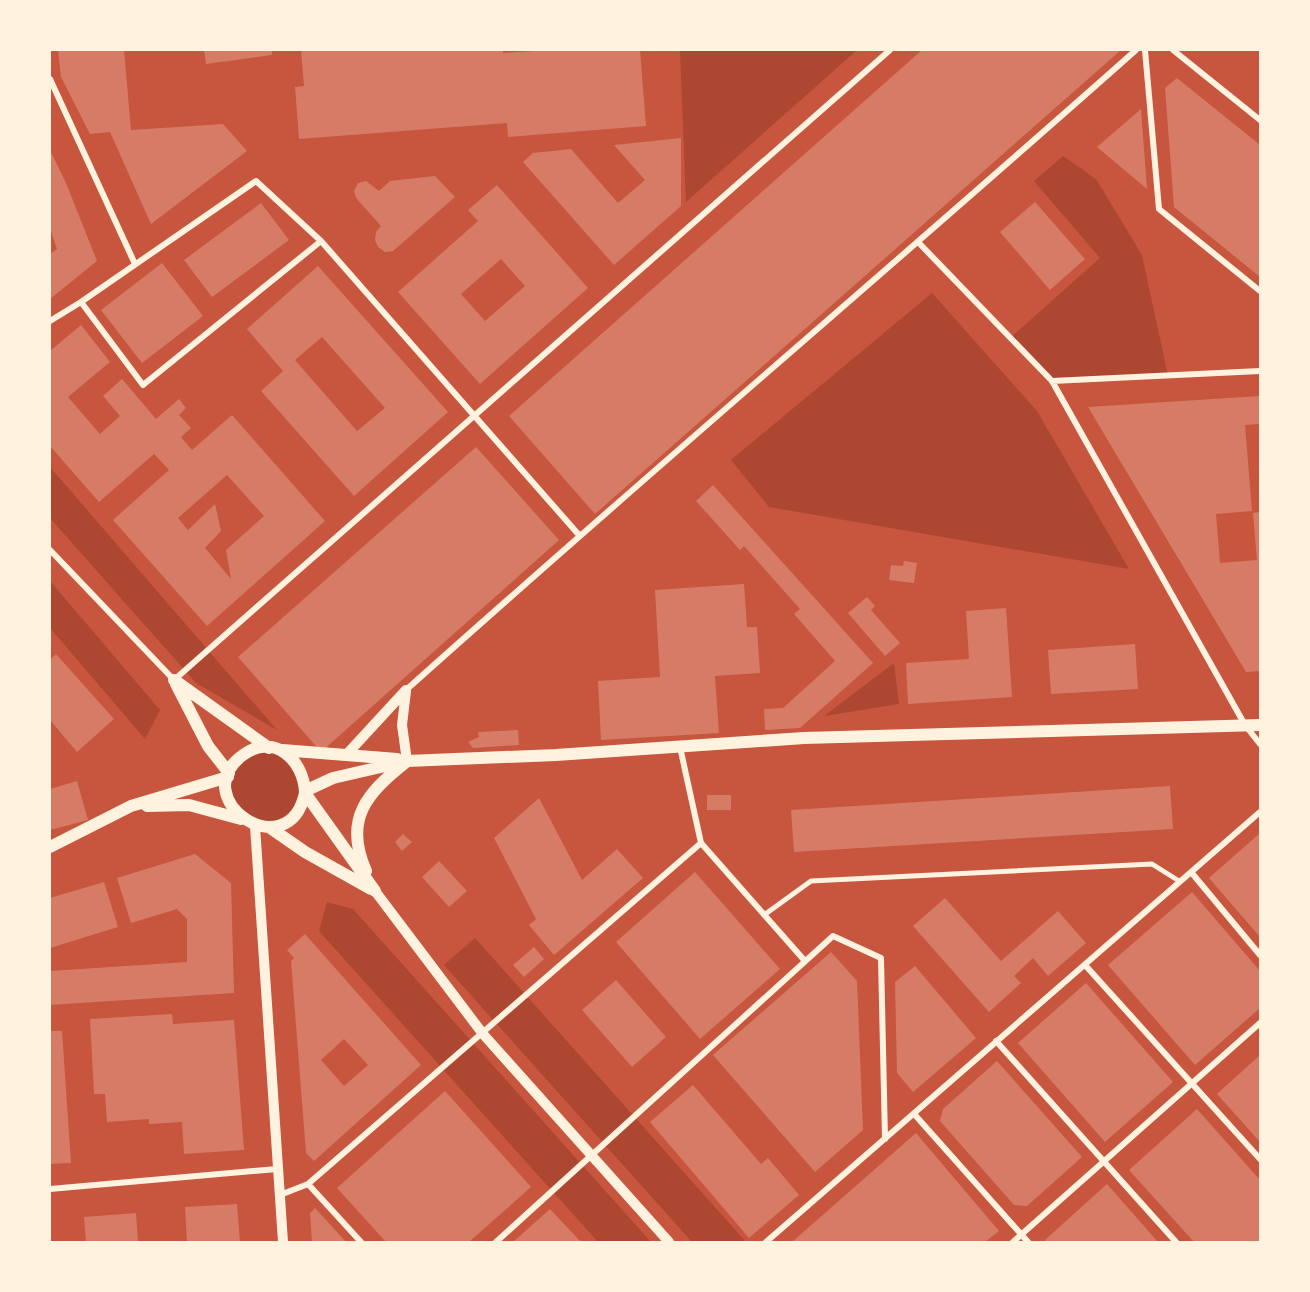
<svg xmlns="http://www.w3.org/2000/svg" width="1310" height="1292" font-family="Jost,sans-serif">
	<rect width="100%" height="100%" fill="#c8553d"/>
	<path fill="#ae4732" d="M680,50H857L686,202Z
		M1063,156L1096,179L1142,255L1168,376L1052,381L1010,338L1100,258L1034,181Z
		M932,293L1037,411L1129,569L769,507L731,460Z
		M50,467L277,730L196,683L50,518Z
		M50,581L160,710L145,739L50,628Z
		M894,663L899,704L824,716Z
		M256,749L292,757L303,802L269,827L234,811L229,774Z
		M327,902L353,909L651,1242H598L319,931Z
		M475,938L746,1242H692L444,965Z"/>
	<path fill="#d67c66" fill-rule="evenodd" d="M58,50H124L131,130L223,124L247,151L151,224L110,132L90,134L61,77Z
		M204,50H272V55L206,64Z
		M301,50H503V53L550,50H640L646,126L508,137L507,123L299,139L295,87L304,86Z
		M922,50H1121L595,514L509,416Z
		M1177,78L1260,145V277L1174,207L1165,88Z
		M1141,109L1147,189L1097,147Z
		M681,138V206L614,265L523,162L533,153L571,149L618,203L645,180L614,145Z
		M50,150L66,183L97,261L50,299V254L57,249L50,228Z
		M435,176L455,197L393,251L385,252L378,247L375,240L376,232L381,226L356,198L354,191L358,183L366,181L379,191L390,181Z
		M497,185L588,288L480,384L398,292L478,221L468,210ZM501,259L525,286L485,321L461,294Z
		M1035,202L1085,259L1050,290L1000,232Z
		M261,203L289,240L212,297L184,260Z
		M162,263L203,316L142,363L101,310Z
		M318,266L448,412L354,496L261,391L283,371L247,329ZM322,337L385,408L357,431L295,360Z
		M81,325L110,362L68,397L100,434L120,416L103,396L122,379L156,419L179,399L186,408L179,415L191,428L181,437L192,450L232,415L325,521L207,626L113,520L169,470L154,454L99,502L50,446V351ZM227,475L264,516L226,550L231,579L205,548L221,531L215,504L188,530L178,518Z
		M1260,396V424L1245,425L1252,511L1216,514L1220,563L1257,560L1253,513L1260,512V671L1246,672L1088,407Z
		M476,447L559,540L321,752L238,657Z
		M713,485L873,663L800,728L765,730L764,709L783,708L835,661L794,614L800,609L744,546L740,550L696,501Z
		M904,561L917,563L914,583L889,580L891,565L903,566Z
		M744,584L747,627H757L760,673L715,676L719,733L601,740L598,681L660,677L655,590Z
		M867,597L875,606L871,610L900,643L885,656L848,613Z
		M1006,608L1012,697L908,704L906,663L969,659L966,611Z
		M1135,644L1138,689L1051,694L1048,650Z
		M56,654L114,719L77,752L50,720V660Z
		M518,730L519,745L473,748L468,742L479,737L478,732Z
		M77,781L88,820L50,830V789Z
		M1170,786L1173,829L794,852L791,810Z
		M707,795H731V810H707Z
		M539,798L582,880L617,849L643,878L554,955L529,925L536,919L494,838Z
		M1260,833V937L1209,878Z
		M403,834L412,842L402,851L395,842Z
		M195,854L231,883L234,993L50,1005V971L187,962V919L177,909L131,923L117,878Z
		M439,861L467,891L449,907L422,877Z
		M695,872L780,969L700,1039L616,942Z
		M104,882L118,927L50,948V898Z
		M1192,892L1260,971V1008L1195,1065L1108,965Z
		M945,898L1001,961L1058,911L1086,943L1048,976L1033,958L1014,976L1021,983L989,1012L913,926Z
		M305,934L421,1065L314,1161L306,1153L291,961L294,958L287,950ZM344,1039L368,1065L344,1086L321,1060Z
		M534,947L544,959L524,977L513,965Z
		M831,952L857,981L863,1130L815,1172L713,1055Z
		M915,966L976,1038L913,1092L897,1073L895,982Z
		M616,980L666,1037L632,1067L582,1010Z
		M1086,983L1173,1082L1105,1142L1018,1043Z
		M172,1014L173,1024L234,1020L244,1150L184,1154L182,1122L149,1124V1119L107,1122L105,1094H94L90,1019Z
		M50,1031H62L71,1163L50,1164Z
		M1260,1055V1142L1217,1094Z
		M997,1061L1082,1157L1027,1206L1014,1205L940,1121L943,1109Z
		M693,1085L761,1164L768,1158L799,1195L749,1238L650,1122Z
		M445,1091L531,1187L469,1242H386L337,1188Z
		M1197,1109L1260,1180V1242H1194L1129,1170Z
		M916,1133L999,1231L985,1242H792Z
		M1107,1184L1158,1242H1046L1045,1240Z
		M237,1204L240,1242H187L185,1207Z
		M315,1208L346,1242H312L310,1213Z
		M550,1209L581,1242H513Z
		M136,1213L138,1242H86L84,1217Z"/>
	<g fill="none" stroke-linecap="round" stroke-linejoin="round">
		<path stroke="#fff3e0" stroke-width="5" d="M764,915L811,881L1152,864L1179,881"/>
		<path stroke="#fff3e0" stroke-width="6" d="M1145,50L1159,209L1260,291
			M1173,50L1260,120
			M50,79L135,264
			M919,243L1052,381L1245,725L1260,744
			M81,302L143,385L321,241
			M50,321L81,302L256,181L321,241L579,535
			M1052,381L1260,371
			M50,550L174,680L890,50
			M406,690C647,474 894,265 1136,50
			M701,843L805,961
			M1191,872L1260,955
			M1085,965L1260,1159
			M996,1041L1176,1242
			M915,1115L1028,1242
			M308,1184L701,843L680,747
			M50,1189L277,1169
			M280,1195L308,1184L361,1242
			M496,1242L833,936L881,958L885,1139
			M766,1242L1260,812
			M1013,1242L1260,1023"/>
		<path stroke="#fff3e0" stroke-width="10" d="M406,691L402,725L407,761
			M347,754L406,690
			M255,826L283,1242
			M375,891L483,1034L669,1242"/>
		<path stroke="#fff3e0" stroke-width="12" d="M174,680L269,748
			M176,684L208,746L229,773
			M282,750L397,759
			M305,791L333,778L407,761L556,755L804,738L1260,725
			M305,793C288,870 184,798 243,755C274,732 304,760 305,793L375,891
			M147,806L189,805L241,819
			M269,827L305,852L371,889
			M50,847L131,806L228,777
			M366,871C343,819 367,793 406,762"/>
	</g>
	<rect width="1310" height="1292" fill="none" stroke="#fff3e0" stroke-width="102"/>
</svg>
